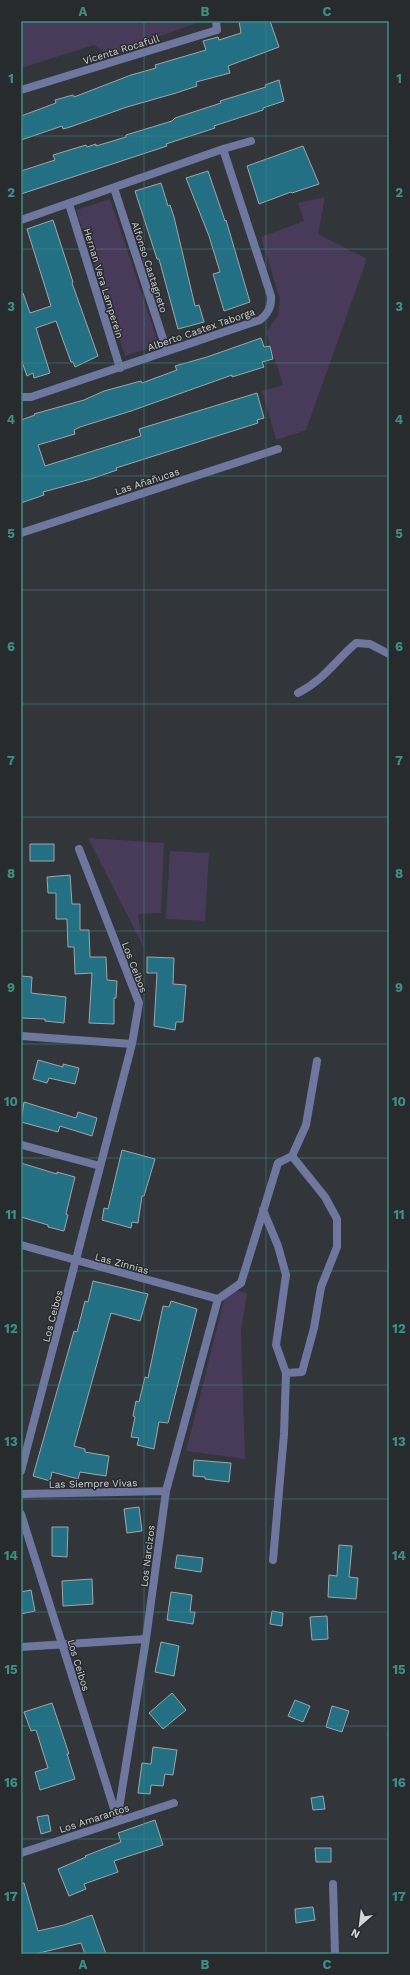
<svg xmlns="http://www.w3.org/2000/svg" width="410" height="1975" font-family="'Work Sans',sans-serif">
	<rect width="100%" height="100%" fill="#323539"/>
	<path fill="#483a59" d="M21,21H202L108,55L94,45L21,68Z
		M325,197L318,234L367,259L306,430L276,440L262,391L283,385L266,332L278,316L280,299L261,237L304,221L298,203Z
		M110,199L159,345L125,356L76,210Z
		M88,838L164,843L161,913L138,914L144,948Z
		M170,851L209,853L205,921L166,919Z
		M227,1288L247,1293L241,1332L245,1459L186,1451Z"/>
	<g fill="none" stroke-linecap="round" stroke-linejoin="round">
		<path stroke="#425555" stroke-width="4.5" d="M389,1735V1736"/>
	</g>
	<path fill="#236f83" stroke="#a1a7a9" d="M239,21H270L279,47L228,66L230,73L196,82L197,86L176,93L127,107L70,127L63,129L62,126L21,140V116L56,103L55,100L73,95L74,97L131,75L156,68L155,65L206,50L203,41L218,37L219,40L241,33Z
		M279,80L284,101L263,108V110L214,126L215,128L166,144L167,146L21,194V171L55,160L53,155L86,145L87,147L96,144V146L126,137V135L172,121L175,118L221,103L220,101L266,87L265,85Z
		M303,146L319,184L292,193L291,192L259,204L247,166Z
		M208,171L225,221L226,220L250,302L224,311L213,274L220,272L209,236L186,178Z
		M161,183L168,206L170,205L174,217L195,306L199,305L204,322L178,329L159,259H157L135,191Z
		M53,220L73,282L72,283L98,356L75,367L73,362H71L56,321L36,328L50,373L34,378L33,373L27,376L21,359V293H23L30,313L51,306L27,229Z
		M261,338L264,347L270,346L273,359L262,362L264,367L232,377V375L131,411L80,427L74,430L75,434L38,445L45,466L141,436L139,429L257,393L264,418L257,420L258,423L116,468L117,470L91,479L43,492L44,495L21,503V420L35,415L34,414L84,400L104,391L141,381L142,383L177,370L175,366L207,357Z
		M30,844H54V861H30Z
		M70,875L72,904H80V930H89L90,957H106L107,980L117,981L116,998H114V1024L89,1023L92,973L75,974L74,947H68L67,919H56V893H48L47,877Z
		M147,957L174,958L173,984L186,985L183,1022H176L175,1030L154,1026L157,973H147Z
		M21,976L32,977L31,993L66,997L64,1023L45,1021V1019L21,1018Z
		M38,1060L63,1067V1064L79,1068L75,1084L49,1078L47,1083L33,1079Z
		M24,1102L76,1118L78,1112L97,1118L92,1136L60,1126L58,1132L21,1122Z
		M122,1150L155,1159L144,1196H142L138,1223L132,1222L131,1228L102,1220L104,1208L108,1209Z
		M21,1163L57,1174V1172L75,1177L66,1214L68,1215L64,1231L48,1227V1225L21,1217Z
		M93,1281L148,1294L140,1321L111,1313L74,1446L85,1449V1452L109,1456L106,1476L80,1472L78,1479L52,1472L50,1481L33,1476L74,1331L77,1332L85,1301L88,1302Z
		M171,1301L197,1309L168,1423L159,1422L154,1449L137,1445L139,1438L131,1437L135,1417L133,1416L136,1401L139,1402L145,1377L148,1378L163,1306L169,1307Z
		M194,1460L231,1463L229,1482L205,1479V1477L193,1476Z
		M139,1507L142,1531L127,1533L124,1509Z
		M52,1527H68L67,1557L52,1556Z
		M339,1545L352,1546L349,1577L358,1578L356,1599L328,1597L329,1575L337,1576Z
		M177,1555L203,1558L201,1572L175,1568Z
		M92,1579L93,1604L63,1606L62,1581Z
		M31,1590L35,1611L21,1614V1592Z
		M171,1592L192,1595L190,1612H195L193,1624L167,1620Z
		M272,1611L283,1613L282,1626L270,1624Z
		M327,1616L328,1639L312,1640L310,1617Z
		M161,1642L179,1646L174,1676L155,1672Z
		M172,1693L186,1710L163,1729L149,1713Z
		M295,1700L310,1706L303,1722L288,1716Z
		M52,1703L69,1754H67L75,1779L40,1790L35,1772L48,1768L36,1730L31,1731L24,1712Z
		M332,1706L349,1711L342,1732L326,1727Z
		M153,1747L177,1750L173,1775L165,1774L163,1786L151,1785L150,1794L138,1793L142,1763L151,1764Z
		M323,1796L325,1809L313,1810L311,1798Z
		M48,1815L51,1831L41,1834L37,1817Z
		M155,1820L163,1845L114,1861L118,1872L84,1884L86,1889L69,1896L58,1869L86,1857L85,1856L121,1842L118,1833Z
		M315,1848H331V1862H316Z
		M21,1883H24L38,1931L64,1925L92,1915L106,1954H85L81,1943L35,1954H22Z
		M313,1907L315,1920L296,1923L295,1909Z"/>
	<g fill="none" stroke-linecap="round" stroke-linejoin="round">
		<path stroke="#6f779f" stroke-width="8" d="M21,90L217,30L216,21
			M223,149L251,141
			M114,188L167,351
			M69,204L120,368
			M21,220L223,149L271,296C272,307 268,314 260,320L31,397H21
			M21,533L278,449
			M298,693C324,680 335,661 356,643L370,644L389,654
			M21,1036L132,1044
			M22,1145L100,1166
			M292,1156L306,1125L317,1061
			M263,1210L278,1246L286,1275L276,1345L286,1373
			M21,1245L218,1299
			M218,1299L241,1283L278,1163L292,1156L325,1197L337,1219V1247L321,1287L314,1328L302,1372L286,1373L284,1434L273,1560
			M21,1471L132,1044L139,1003L79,849
			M21,1494L166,1491
			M21,1514L117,1818
			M21,1647L146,1639
			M117,1821L146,1639L166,1491L218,1299
			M21,1853L174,1803
			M333,1884L335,1954"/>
	</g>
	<path fill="none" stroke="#408e88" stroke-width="1" stroke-opacity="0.55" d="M144,21V1954M266,21V1954M21,136H389M21,249H389M21,363H389M21,476H389M21,590H389M21,704H389M21,817H389M21,931H389M21,1044H389M21,1158H389M21,1271H389M21,1385H389M21,1499H389M21,1612H389M21,1726H389M21,1839H389"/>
	<g text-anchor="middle" stroke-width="3" stroke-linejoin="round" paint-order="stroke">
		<g font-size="10" fill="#d2d4d6" stroke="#282b2e">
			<text transform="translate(121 49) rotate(-17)" y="4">Vicenta Rocafull</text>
			<text transform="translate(150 267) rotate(72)" y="4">Alfonso Castagneto</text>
			<text transform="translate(104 283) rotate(73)" y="4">Hernan Vera Lamperein</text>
			<text transform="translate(201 329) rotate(-19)" y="4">Alberto Castex Taborga</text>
			<text transform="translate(147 481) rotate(-18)" y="4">Las Añañucas</text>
			<text transform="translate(135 967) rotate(69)" y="4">Los Ceibos</text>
			<text transform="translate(122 1263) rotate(15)" y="4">Las Zinnias</text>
			<text transform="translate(52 1316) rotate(-75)" y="4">Los Ceibos</text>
			<text transform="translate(93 1483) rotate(-1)" y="4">Las Siempre Vivas</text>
			<text transform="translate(147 1556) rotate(-83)" y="4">Los Narcizos</text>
			<text transform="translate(79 1665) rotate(73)" y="4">Los Ceibos</text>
			<text transform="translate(94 1818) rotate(-18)" y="4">Los Amarantos</text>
		</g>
	</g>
	<rect width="410" height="1975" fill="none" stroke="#282b2e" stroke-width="44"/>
	<g transform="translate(360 1925) rotate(208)" stroke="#282b2e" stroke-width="3" paint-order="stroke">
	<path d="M0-3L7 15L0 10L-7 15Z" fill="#d2d4d6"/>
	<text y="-6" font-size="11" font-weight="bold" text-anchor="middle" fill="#d2d4d6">N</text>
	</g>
	<rect x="22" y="22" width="366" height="1931" fill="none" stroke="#408e88" stroke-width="1.5"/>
	<g font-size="13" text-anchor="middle" font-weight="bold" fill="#408e88">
		<text x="83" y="16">A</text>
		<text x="205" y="16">B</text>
		<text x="327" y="16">C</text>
		<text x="11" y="83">1</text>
		<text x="399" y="83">1</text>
		<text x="11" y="197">2</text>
		<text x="399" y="197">2</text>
		<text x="11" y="311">3</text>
		<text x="399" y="311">3</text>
		<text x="11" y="424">4</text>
		<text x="399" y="424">4</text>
		<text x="11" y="538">5</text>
		<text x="399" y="538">5</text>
		<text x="11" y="651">6</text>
		<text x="399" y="651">6</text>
		<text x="11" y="765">7</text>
		<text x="399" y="765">7</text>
		<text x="11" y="878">8</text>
		<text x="399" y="878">8</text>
		<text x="11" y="992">9</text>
		<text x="399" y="992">9</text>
		<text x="11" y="1106">10</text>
		<text x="399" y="1106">10</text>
		<text x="11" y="1219">11</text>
		<text x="399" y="1219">11</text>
		<text x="11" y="1333">12</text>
		<text x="399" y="1333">12</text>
		<text x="11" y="1446">13</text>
		<text x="399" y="1446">13</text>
		<text x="11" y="1560">14</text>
		<text x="399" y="1560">14</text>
		<text x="11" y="1674">15</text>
		<text x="399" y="1674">15</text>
		<text x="11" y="1787">16</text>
		<text x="399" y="1787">16</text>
		<text x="11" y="1901">17</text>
		<text x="399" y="1901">17</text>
		<text x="83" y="1969">A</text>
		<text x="205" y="1969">B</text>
		<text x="327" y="1969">C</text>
	</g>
</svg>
